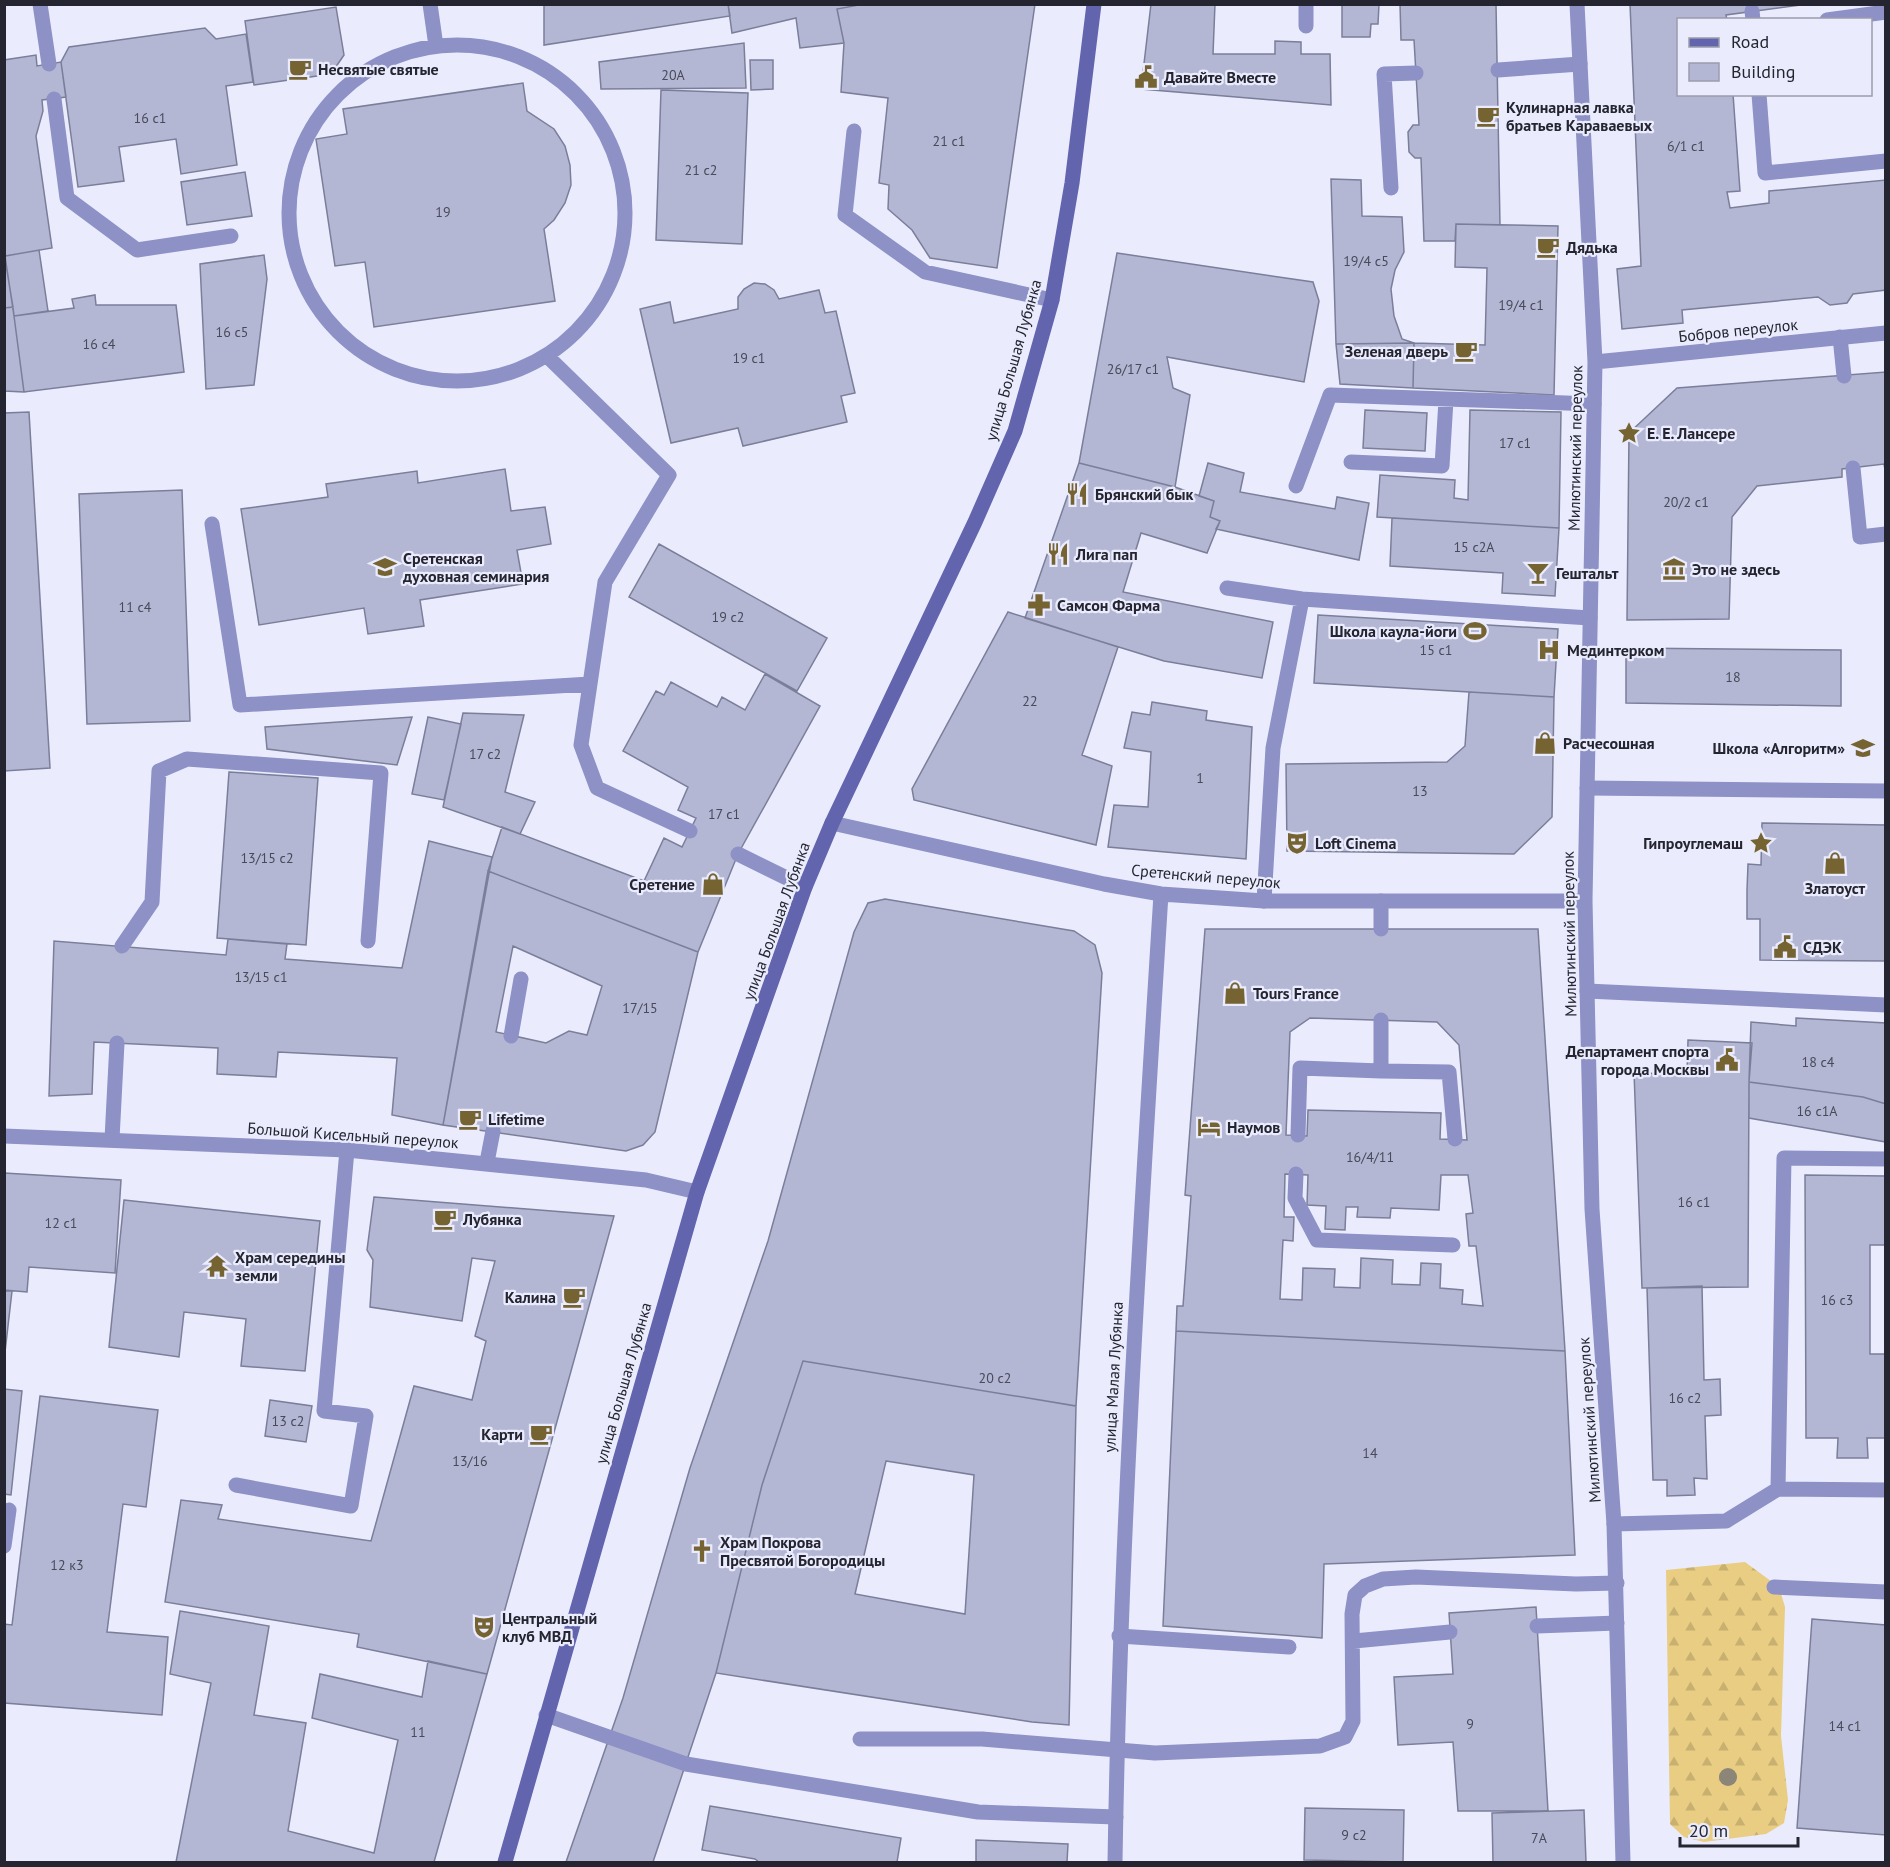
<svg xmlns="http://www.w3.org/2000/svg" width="1890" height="1867" font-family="'PT Sans',sans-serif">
	<defs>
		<pattern id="forest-firs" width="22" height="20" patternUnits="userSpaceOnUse" patternTransform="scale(1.5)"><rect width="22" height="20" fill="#e9cd82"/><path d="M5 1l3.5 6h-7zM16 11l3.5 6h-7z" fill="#c8b071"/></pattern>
	</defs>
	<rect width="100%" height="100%" fill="#eaecfe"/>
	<path fill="url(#forest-firs)" d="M1745,1562L1779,1587L1785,1607L1781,1736L1788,1800L1784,1823L1766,1834L1704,1842L1684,1837L1670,1824L1666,1570Z"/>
	<path fill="#b4b7d4" stroke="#7b7e99" stroke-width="1.5" fill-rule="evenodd" d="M544,4H728L730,16L544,45Z
		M728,4H864L837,9L844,43L800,48L796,18L732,33Z
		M864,4H1035L997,268L930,258L912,230L888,209L889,185L879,183L888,98L841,92L844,43L837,9Z
		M1151,4H1215L1213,54H1275V41L1301,42V54H1330L1331,105L1141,89Z
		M1342,4H1379L1378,24H1371L1370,37H1342Z
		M1400,4H1496L1500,225L1456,224L1455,241H1424L1421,158H1415L1409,152L1408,132L1413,125H1419L1414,40H1401Z
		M1630,4H1808L1726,15L1727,20H1678V94H1733L1740,191L1727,192L1730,208L1769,203V191L1886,180V290L1853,294L1847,303L1830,305L1818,297L1682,310L1683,323L1622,329L1617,269L1641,266Z
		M336,7L344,55L331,74L254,85L245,21Z
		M205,28L216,39L246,34L253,82L226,86L237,165L181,174L176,139L119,147L124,181L78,187L61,62L69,47Z
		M744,43L746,88L601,89L599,62Z
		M36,55L37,66L61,62L66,97L42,100L43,111L36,136L52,248L5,256L4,60Z
		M750,60H773V89L751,90Z
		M523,83L527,111L554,129L565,146L570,165L571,185L565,203L554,220L544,229L555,301L374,327L365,262L335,266L316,139L347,134L343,109Z
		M661,90L748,93L742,244L656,240Z
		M245,172L252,216L187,225L181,182Z
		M1331,179L1361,180L1362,216L1402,217L1404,252L1395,270L1391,289L1394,316L1402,339L1414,343L1336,344Z
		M1456,224L1558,226L1554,395L1413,388L1414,343L1485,345L1487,268L1455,267Z
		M39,250L48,311L14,316L5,256Z
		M4,253L13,307L4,308Z
		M1117,253L1313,282L1319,301L1304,382L1167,357L1173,388L1190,395L1175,487L1079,463Z
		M264,255L267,279L254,385L206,389L200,264Z
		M754,283L765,284L774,290L779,299L819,290L825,313L836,311L855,393L841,396L847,422L743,446L738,428L671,443L640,309L670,302L674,323L738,309V297L744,289Z
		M95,295L96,305H176L184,372L24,392L14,316L74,308L72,299Z
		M13,307L14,316L24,392L4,391V308Z
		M1414,343L1413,388L1340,384L1336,344Z
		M1886,372V475L1884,464L1842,469V477L1757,486L1732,517L1729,619L1627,620L1629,433L1677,388Z
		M1365,410L1427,413L1425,451L1363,448Z
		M1470,410L1561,412L1559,528L1377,517L1380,475L1455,480L1454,498L1468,500Z
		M29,412L50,768L4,771V413Z
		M1079,463L1175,487L1214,501L1210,517L1220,521L1207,553L1141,533L1123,592L1273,622L1262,678L1164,661L1025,618Z
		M1208,463L1244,473L1240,492L1335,509L1337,497L1369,503L1359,560L1216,529L1220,521L1210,517L1214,501L1199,496Z
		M505,469L511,511L545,507L551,544L517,550L523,584L420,600L424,626L368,634L364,608L259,625L241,509L328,497L326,484L417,471L418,483Z
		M182,490L190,721L87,724L79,494Z
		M1392,518L1559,528L1555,596L1502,593L1503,573L1390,566Z
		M659,544L827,638L797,691L629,597Z
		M1008,612L1118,647L1082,755L1112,766L1096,845L914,800L912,789Z
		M1318,615L1558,629L1554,697L1314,683Z
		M1626,648L1841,650V706L1626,703Z
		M765,674L820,706L738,854L698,952L488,871L502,827L644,881L664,838L682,847L696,818L678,810L688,787L623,751L656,691L664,695L671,682L717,707L722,697L745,710Z
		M1469,692L1554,697L1552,817L1514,854L1287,851L1286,764L1447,762L1465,746Z
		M1152,702L1207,711L1206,720L1252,727L1246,859L1108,847L1114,805L1148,807L1151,752L1124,748L1132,712L1150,715Z
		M463,713L524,715L505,792L535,802L520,834L443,807Z
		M412,717L397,765L267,749L265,727Z
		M428,717L461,724L444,800L412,794Z
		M229,772L318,778L306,945L217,938Z
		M1762,823L1886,825V961L1760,960V919H1747V890L1748,864L1761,865Z
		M429,841L492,857L443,1125L392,1115L397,1058L278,1052L276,1077L217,1074L218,1048L94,1042L92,1094L49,1096L54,941L226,955L228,939L287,944L285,959L402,968Z
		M488,871L698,952L655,1132L643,1145L626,1151L443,1125ZM513,946L602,986L587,1035L569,1031L546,1043L496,1032Z
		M885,899L1074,931L1095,945L1102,973L1076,1406L803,1361L762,1485L716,1673L653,1862H566L623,1698L690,1468L768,1241L854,932L868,903Z
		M1205,929H1538L1565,1351L1176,1331L1177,1306H1183L1191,1196L1185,1195ZM1310,1018L1437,1022L1459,1045L1467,1140L1440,1139L1441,1113L1308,1110L1307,1136L1286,1135L1290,1032ZM1285,1174L1308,1175L1307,1205L1326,1206L1325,1229L1345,1230L1346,1207H1358L1357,1217L1390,1218L1391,1208L1439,1210L1441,1175H1468L1473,1213L1466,1214L1469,1246H1476L1483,1306L1462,1304L1463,1290L1440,1288L1441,1264L1421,1263L1420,1285L1392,1284L1393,1260L1361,1258L1360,1288L1334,1287L1335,1269L1303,1268L1302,1300L1280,1299L1283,1240L1293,1241L1294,1217H1284Z
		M1796,1018L1886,1023V1104L1863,1097L1749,1082L1751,1022L1796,1026Z
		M1688,1040L1752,1043L1749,1082L1748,1287L1642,1288L1634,1072L1687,1076Z
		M1749,1082L1863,1097L1886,1104V1142L1749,1118Z
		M4,1173L121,1180L115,1273L29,1267L27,1292L4,1290Z
		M1805,1175L1886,1176V1245H1870V1354H1886V1438H1867L1868,1458H1837L1838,1438H1806Z
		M374,1197L614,1216L487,1674L357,1647L359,1634L165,1602L181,1500L222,1505L218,1519L371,1541L414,1386L472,1400L486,1341L475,1336L495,1261L472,1258L462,1321L370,1307L373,1260L367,1250Z
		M124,1200L320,1221L305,1371L241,1366L246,1319L184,1312L179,1357L109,1347Z
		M1702,1286L1704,1380L1720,1379L1721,1415L1705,1416L1707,1479L1694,1478L1695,1495L1667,1496V1480H1653L1647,1288Z
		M4,1291H12L4,1361Z
		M1176,1331L1565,1351L1575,1555L1324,1564L1322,1638L1163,1626Z
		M803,1361L1076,1406L1069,1725L1032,1722L716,1673L762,1485ZM886,1461L974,1475L965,1614L855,1594Z
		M4,1389L22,1391L11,1495L4,1494Z
		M40,1396L158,1410L146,1507L123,1504L107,1632L168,1637L162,1715L4,1703V1624L12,1625Z
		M270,1400L312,1406L306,1442L265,1436Z
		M1536,1607L1548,1811H1458L1453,1742L1398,1745L1394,1677L1453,1674L1449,1613Z
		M180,1611L269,1626L254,1715L306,1723L288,1831L374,1853L398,1740L312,1718L320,1674L422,1697L428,1661L487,1674L434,1862H176L211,1683L170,1674Z
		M1812,1619L1886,1625V1835L1797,1828Z
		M710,1806L901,1838L897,1862H759L755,1859L702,1850Z
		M1305,1808L1404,1810L1403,1862L1304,1860Z
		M1584,1810L1586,1862H1493L1492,1813Z
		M976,1840L1068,1844L1067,1862H976Z"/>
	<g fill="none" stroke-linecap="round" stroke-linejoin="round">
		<path stroke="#8d91c5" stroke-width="15" d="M40,4L49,64
			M430,4L436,46
			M1306,4V26
			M1752,11L1753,20
			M1827,20L1886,12
			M289 213a168 168 0 1 1 336 0a168 168 0 1 1-336 0Z
			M1498,70L1580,64
			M1759,94L1765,173L1886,161
			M54,99L67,198L137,250L231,236
			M854,131L845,215L925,272L1052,300
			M1391,188L1384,74L1416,73
			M1840,337L1844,376
			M547,356L669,475L605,582L581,745L597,788L690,831
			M1351,462L1442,466L1446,400
			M1853,468L1860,537L1886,534
			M1296,486L1330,395L1594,404
			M212,524L240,705L590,684
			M1227,588L1302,599L1590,618
			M1587,788L1886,791
			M738,854L805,887
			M1264,901L1273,748L1302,599
			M1381,901V929
			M122,946L152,902L159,771L187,759L381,773L368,941
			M1587,991L1886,1005
			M511,1036L521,979
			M1381,1071L1449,1072L1455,1139
			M1298,1135L1300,1068L1381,1071V1020
			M112,1139L117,1043
			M487,1162L493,1131
			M1296,1174L1295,1198L1317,1240L1453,1245
			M236,1485L351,1506L366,1416L324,1411L347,1150
			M1778,1489L1784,1158L1886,1159
			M1614,1524L1726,1521L1778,1489L1886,1490
			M4,1546L9,1510
			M1774,1587L1886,1592
			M1537,1626L1617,1623
			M1119,1636L1289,1647
			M1354,1641L1450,1632
			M546,1715L686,1764L978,1812L1116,1817
			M860,1739H982L1155,1753L1320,1746L1345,1737L1353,1721L1352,1614L1355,1595L1365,1586L1383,1579L1416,1577L1576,1584L1617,1583"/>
		<path stroke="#8d91c5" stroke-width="15" d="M1577,4L1595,362L1585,901L1592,1209L1614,1524L1623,1862
			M1595,362L1886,333
			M832,823L1104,884L1161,894L1264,901H1585
			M4,1136L347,1150L646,1180L697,1192
			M1115,1862C1120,1539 1141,1217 1161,894"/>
		<path stroke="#6264ae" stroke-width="15" d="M505,1862L697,1192L805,887L832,823L975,522L1015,431L1052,300L1072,183L1094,4"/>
	</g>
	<circle fill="#8c8679" cx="1728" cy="1777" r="9"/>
	<defs>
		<g id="cafe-bare" transform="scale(1.8)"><path d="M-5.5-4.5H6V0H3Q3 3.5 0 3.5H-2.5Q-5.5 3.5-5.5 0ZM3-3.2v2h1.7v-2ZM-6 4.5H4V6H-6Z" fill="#766332" stroke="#eaecfe" stroke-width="2.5" paint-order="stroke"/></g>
		<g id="civic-bare" transform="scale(1.8)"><path d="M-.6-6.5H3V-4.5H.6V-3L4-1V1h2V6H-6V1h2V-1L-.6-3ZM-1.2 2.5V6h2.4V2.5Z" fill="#766332" stroke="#eaecfe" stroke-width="2.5" paint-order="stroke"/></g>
		<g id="sight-bare" transform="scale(1.8)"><path d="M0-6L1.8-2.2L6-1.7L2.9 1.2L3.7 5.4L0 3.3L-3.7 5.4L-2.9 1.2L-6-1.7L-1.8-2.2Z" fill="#766332" stroke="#eaecfe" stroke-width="2.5" paint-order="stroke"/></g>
		<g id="restaurant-bare" transform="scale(1.8)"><path d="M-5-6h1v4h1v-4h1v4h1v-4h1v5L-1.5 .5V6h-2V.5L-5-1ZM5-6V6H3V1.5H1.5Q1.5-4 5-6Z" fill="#766332" stroke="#eaecfe" stroke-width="2.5" paint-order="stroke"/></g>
		<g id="university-bare" transform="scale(1.8)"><path d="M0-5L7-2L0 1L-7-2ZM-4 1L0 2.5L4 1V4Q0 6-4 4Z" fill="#766332" stroke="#eaecfe" stroke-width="2.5" paint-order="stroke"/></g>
		<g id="museum-bare" transform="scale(1.8)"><path d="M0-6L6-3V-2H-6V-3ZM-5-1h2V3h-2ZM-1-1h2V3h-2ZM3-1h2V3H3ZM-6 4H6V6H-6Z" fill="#766332" stroke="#eaecfe" stroke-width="2.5" paint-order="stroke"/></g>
		<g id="bar-bare" transform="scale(1.8)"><path d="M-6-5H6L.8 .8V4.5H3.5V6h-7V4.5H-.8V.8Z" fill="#766332" stroke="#eaecfe" stroke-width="2.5" paint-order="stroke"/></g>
		<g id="pharmacy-bare" transform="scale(1.8)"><path d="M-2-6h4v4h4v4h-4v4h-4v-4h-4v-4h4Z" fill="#766332" stroke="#eaecfe" stroke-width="2.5" paint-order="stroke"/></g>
		<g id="stadium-bare" transform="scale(1.8)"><path d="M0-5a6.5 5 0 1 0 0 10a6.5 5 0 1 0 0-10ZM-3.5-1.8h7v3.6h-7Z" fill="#766332" stroke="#eaecfe" stroke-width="2.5" paint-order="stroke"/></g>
		<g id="hospital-bare" transform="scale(1.8)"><path d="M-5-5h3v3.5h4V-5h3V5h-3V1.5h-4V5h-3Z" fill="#766332" stroke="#eaecfe" stroke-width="2.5" paint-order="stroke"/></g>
		<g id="shop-bare" transform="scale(1.8)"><path d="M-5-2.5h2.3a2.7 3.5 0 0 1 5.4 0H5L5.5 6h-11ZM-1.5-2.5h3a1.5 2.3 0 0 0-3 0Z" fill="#766332" stroke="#eaecfe" stroke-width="2.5" paint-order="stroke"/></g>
		<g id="school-bare" transform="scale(1.8)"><path d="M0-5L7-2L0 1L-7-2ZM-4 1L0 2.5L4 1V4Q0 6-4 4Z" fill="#766332" stroke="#eaecfe" stroke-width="2.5" paint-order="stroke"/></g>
		<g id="theatre-bare" transform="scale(1.8)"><path d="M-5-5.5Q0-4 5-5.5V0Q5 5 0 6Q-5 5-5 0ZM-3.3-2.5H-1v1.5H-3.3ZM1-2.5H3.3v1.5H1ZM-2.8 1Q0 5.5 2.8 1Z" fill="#766332" stroke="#eaecfe" stroke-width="2.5" paint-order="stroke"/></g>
		<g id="hotel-bare" transform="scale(1.8)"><path d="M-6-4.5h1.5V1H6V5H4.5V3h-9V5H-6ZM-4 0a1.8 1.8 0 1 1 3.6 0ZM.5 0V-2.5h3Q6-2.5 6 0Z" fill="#766332" stroke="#eaecfe" stroke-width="2.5" paint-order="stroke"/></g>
		<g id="temple-bare" transform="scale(1.8)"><path d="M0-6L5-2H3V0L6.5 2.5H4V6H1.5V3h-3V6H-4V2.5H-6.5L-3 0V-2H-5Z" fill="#766332" stroke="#eaecfe" stroke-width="2.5" paint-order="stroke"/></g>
		<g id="church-bare" transform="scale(1.8)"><path d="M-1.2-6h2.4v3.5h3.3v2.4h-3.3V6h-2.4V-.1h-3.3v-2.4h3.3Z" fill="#766332" stroke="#eaecfe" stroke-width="2.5" paint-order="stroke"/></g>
	</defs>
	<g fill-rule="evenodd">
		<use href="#cafe-bare" x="300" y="69"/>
		<use href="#civic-bare" x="1146" y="77"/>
		<use href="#cafe-bare" x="1488" y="116"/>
		<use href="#cafe-bare" x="1548" y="247"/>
		<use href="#cafe-bare" x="1466" y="351"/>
		<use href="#sight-bare" x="1629" y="433"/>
		<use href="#restaurant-bare" x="1077" y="494"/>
		<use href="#restaurant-bare" x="1058" y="554"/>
		<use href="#university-bare" x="385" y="567"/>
		<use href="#museum-bare" x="1674" y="569"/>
		<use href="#bar-bare" x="1538" y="573"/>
		<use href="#pharmacy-bare" x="1039" y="605"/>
		<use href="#stadium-bare" x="1475" y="631"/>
		<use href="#hospital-bare" x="1549" y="650"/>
		<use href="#shop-bare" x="1545" y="743"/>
		<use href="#school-bare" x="1863" y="748"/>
		<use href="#theatre-bare" x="1297" y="843"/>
		<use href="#sight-bare" x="1761" y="843"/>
		<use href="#shop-bare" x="1835" y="863"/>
		<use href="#shop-bare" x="713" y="884"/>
		<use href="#civic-bare" x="1785" y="947"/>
		<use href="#shop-bare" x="1235" y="993"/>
		<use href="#civic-bare" x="1727" y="1060"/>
		<use href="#cafe-bare" x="470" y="1119"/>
		<use href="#hotel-bare" x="1209" y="1127"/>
		<use href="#cafe-bare" x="445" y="1219"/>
		<use href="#temple-bare" x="217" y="1266"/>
		<use href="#cafe-bare" x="574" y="1297"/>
		<use href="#cafe-bare" x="541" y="1434"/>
		<use href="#church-bare" x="702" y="1551"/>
		<use href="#theatre-bare" x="484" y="1627"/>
	</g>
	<g text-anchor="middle" stroke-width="4.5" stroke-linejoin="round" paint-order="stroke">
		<g font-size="14" fill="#484a59">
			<text x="673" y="80">20А</text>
			<text x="150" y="123">16 с1</text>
			<text x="949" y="146">21 с1</text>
			<text x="1686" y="151">6/1 с1</text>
			<text x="701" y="175">21 с2</text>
			<text x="443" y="217">19</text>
			<text x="1366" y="266">19/4 с5</text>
			<text x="1521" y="310">19/4 с1</text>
			<text x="232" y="337">16 с5</text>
			<text x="99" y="349">16 с4</text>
			<text x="749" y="363">19 с1</text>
			<text x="1133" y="374">26/17 с1</text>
			<text x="1515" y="448">17 с1</text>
			<text x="1686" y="507">20/2 с1</text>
			<text x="1474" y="552">15 с2А</text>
			<text x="135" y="612">11 с4</text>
			<text x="728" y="622">19 с2</text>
			<text x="1436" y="655">15 с1</text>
			<text x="1733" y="682">18</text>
			<text x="1030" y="706">22</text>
			<text x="485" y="759">17 с2</text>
			<text x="1200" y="783">1</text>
			<text x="1420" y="796">13</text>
			<text x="724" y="819">17 с1</text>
			<text x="267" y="863">13/15 с2</text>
			<text x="261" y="982">13/15 с1</text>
			<text x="640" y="1013">17/15</text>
			<text x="1818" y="1067">18 с4</text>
			<text x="1817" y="1116">16 с1А</text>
			<text x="1370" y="1162">16/4/11</text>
			<text x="1694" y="1207">16 с1</text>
			<text x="61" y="1228">12 с1</text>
			<text x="1837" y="1305">16 с3</text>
			<text x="995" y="1383">20 с2</text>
			<text x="1685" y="1403">16 с2</text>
			<text x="288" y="1426">13 с2</text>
			<text x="1370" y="1458">14</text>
			<text x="470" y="1466">13/16</text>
			<text x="67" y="1570">12 к3</text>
			<text x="1470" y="1729">9</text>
			<text x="1845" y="1731">14 с1</text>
			<text x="418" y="1737">11</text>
			<text x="1354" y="1840">9 с2</text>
			<text x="1539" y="1843">7А</text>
		</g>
		<g font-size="16" font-weight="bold" fill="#242530" stroke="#eaecfe" text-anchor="start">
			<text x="318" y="75">Несвятые святые</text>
			<text x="1164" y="83">Давайте Вместе</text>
			<text x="1506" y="113">Кулинарная лавка<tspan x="1506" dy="18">братьев Караваевых</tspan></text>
			<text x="1566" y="253">Дядька</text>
			<text x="1448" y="357" text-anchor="end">Зеленая дверь</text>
			<text x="1647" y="439">Е. Е. Лансере</text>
			<text x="1095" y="500">Брянский бык</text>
			<text x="1076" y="560">Лига пап</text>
			<text x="403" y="564">Сретенская<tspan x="403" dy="18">духовная семинария</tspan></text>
			<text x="1692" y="575">Это не здесь</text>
			<text x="1556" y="579">Гештальт</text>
			<text x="1057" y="611">Самсон Фарма</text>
			<text x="1457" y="637" text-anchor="end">Школа каула-йоги</text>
			<text x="1567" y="656">Мединтерком</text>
			<text x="1563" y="749">Расчесошная</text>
			<text x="1845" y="754" text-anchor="end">Школа «Алгоритм»</text>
			<text x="1315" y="849">Loft Cinema</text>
			<text x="1743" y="849" text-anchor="end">Гипроуглемаш</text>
			<text x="695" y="890" text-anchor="end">Сретение</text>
			<text x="1835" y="894" text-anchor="middle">Златоуст</text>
			<text x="1803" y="953">СДЭК</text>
			<text x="1253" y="999">Tours France</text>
			<text x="1709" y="1057" text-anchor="end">Департамент спорта<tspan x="1709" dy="18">города Москвы</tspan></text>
			<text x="488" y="1125">Lifetime</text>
			<text x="1227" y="1133">Наумов</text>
			<text x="463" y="1225">Лубянка</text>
			<text x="235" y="1263">Храм середины<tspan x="235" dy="18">земли</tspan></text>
			<text x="556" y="1303" text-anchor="end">Калина</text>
			<text x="523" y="1440" text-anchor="end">Карти</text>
			<text x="720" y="1548">Храм Покрова<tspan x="720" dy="18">Пресвятой Богородицы</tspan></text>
			<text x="502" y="1624">Центральный<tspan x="502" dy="18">клуб МВД</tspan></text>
		</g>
		<g font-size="16" fill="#242530" stroke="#eaecfe">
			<text transform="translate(1738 330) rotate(-6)" y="6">Бобров переулок</text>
			<text transform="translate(1013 360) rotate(-74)" y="6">улица Большая Лубянка</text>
			<text transform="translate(1575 448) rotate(-89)" y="6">Милютинский переулок</text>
			<text transform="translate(1206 876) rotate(5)" y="6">Сретенский переулок</text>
			<text transform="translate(776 921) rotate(-70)" y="6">улица Большая Лубянка</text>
			<text transform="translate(1569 934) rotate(-91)" y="6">Милютинский переулок</text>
			<text transform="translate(353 1135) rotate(4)" y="6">Большой Кисельный переулок</text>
			<text transform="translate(1113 1377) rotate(-87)" y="6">улица Малая Лубянка</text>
			<text transform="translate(623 1383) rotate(-74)" y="6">улица Большая Лубянка</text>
			<text transform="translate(1589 1420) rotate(-94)" y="6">Милютинский переулок</text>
		</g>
	</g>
	<rect width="1890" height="1867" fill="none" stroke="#242530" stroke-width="12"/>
	<rect x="1677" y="18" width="195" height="78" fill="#eaecfe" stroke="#9b9cac" stroke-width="1.5"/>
	<rect x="1689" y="38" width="30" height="9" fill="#6264ae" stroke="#9b9cac" stroke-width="1.5"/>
	<text x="1731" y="48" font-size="18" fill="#242530">Road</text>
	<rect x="1689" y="63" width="30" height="18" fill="#b4b7d4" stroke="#9b9cac" stroke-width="1.5"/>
	<text x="1731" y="78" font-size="18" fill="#242530">Building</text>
	<path d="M1680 1837v9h118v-9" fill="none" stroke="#242530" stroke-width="3"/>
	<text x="1689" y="1837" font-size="18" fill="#242530" stroke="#eaecfe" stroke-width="4.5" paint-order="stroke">20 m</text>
</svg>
